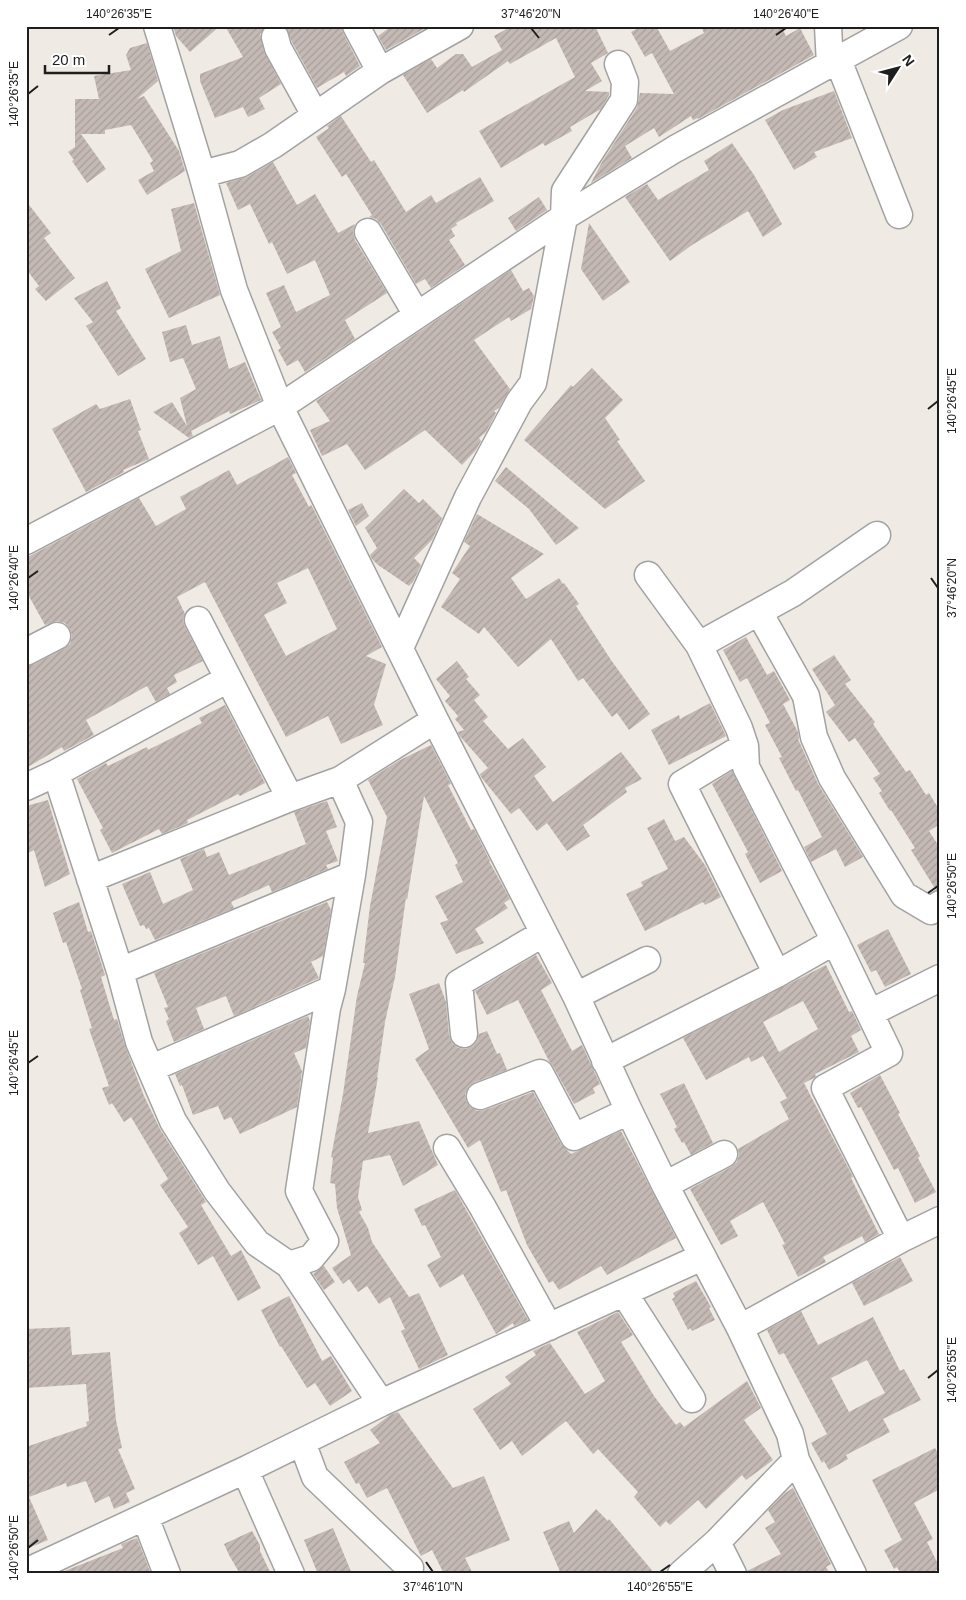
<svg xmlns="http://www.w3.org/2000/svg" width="966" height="1600" font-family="Arial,sans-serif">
	<defs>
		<pattern id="building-hatch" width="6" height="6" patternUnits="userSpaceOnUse" patternTransform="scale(1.25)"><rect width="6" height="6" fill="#c4b9b4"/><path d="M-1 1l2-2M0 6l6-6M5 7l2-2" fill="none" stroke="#a89f9a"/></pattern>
	</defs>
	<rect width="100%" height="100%" fill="#efeae4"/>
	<path fill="url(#building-hatch)" fill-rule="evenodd" d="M173,26H220L190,52L176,36Z
		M225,26H265L260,34L264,52L281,84L259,98L265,109L248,117L243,107L215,118L200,81V74L243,57Z
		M285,26H341L343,33L360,66L346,76L344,72L317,88L292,42Z
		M392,26H429L386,50L378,36Z
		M512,26H595L608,53L591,63L602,81L585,91L609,92V95L601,109L570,127L572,131L545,146L543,143L501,168L479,131L575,77L556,38L510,64L508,61L464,92L463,90L427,113L403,75L431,59L437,68L456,54H463L472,67L502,50L494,36Z
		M639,26H656L670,51L704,33L701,26H781L786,36L800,28L814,55L698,119V118L693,120L691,116L659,137L654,128L625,146L632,158L591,183L602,162L637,108L640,93L674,94L652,53L645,57L631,32L640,27Z
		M147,43L158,81L137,99L144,96L179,151L185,171L147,195L138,180L154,171L150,163L153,161L131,125L105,130V134H81L106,169L87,183L72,161L74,160L68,152L75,147V99H99L94,76L131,70L126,55L130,48Z
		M834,91L852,138L814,152L817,157L794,170L765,120L783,110Z
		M341,116L371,162L374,160L406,212L431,195L436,203L480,177L494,201L456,223L457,225L451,229L455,236L449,240L465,265L431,288L425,279L416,284L381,224L376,219L369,217L372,215L346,174L342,177L316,137L329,128L327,126Z
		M732,143L754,175L782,224L763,237L748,211L692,245L670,261L625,197L647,184L658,200L709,170L704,161Z
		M273,162L297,205L315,194L338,233L355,224L353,232L355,240L387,293L345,320L355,339L305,372L298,360L287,366L278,350L281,348L272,332L281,327L266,293L284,285L296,312L330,295L315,260L287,274L272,242L269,244L250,204L238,210L226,183L247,177Z
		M539,197L547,210L516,231L508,218Z
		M26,201L51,233L44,238L75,278L46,301L35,289L39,286L26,269Z
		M194,203L220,295L169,318L145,269L181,251L171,209Z
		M589,223L630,282L603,301L581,269Z
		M511,270L523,291L529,288L534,296L531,309L511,321L509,317L474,340L510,389L499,408L494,411L496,413L486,432L479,438L481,441L476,450L462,465L425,430L365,470L347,444L322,456L310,430L330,421L316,401Z
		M107,281L121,308L116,311L146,359L118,376L86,326L93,322L74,298Z
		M186,325L192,345L220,336L229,369L245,362L261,400L230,414L229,411L191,431L193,436L189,438L153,412L172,402L187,426L180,398L196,389L183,358L170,362L162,332Z
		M592,368L623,400L605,418L620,440L617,441L645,481L605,509L524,440L571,385L573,387Z
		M130,399L141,430L138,431L149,459L123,470L124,472L86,492L52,429L96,404L100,409Z
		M288,457L296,473L292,475L309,507L311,505L313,508L382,647L366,656L386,664L374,705L383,725L341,744L328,716L286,737L205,582L177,597L185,614L183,620L185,627L203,661L174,675L177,682L167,688L170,694L156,702L147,686L86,720L94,735L64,751L62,747L26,768V667L33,665L64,649L70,644L72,636L70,629L65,623L57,621L45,625L26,591V558L139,498L156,526L186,509L180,497L229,470L237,485ZM308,568L337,629L286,656L264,615L287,603L277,583Z
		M506,467L579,528L556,545L529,509L495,481Z
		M404,489L419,503L423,499L442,518L432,540L414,558L421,565L413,582L409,586L378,565L372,559L370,555L377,548L365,528Z
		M362,503L369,516L356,526L348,510Z
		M477,514L544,554L511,578L526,599L559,578L563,584L564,583L579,604L576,606L611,660L650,714L629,730L617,713L612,717L583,678L578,681L551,639L518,667L484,627L479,634L441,607L460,579L452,573L470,546L464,542Z
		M746,637L767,675L774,671L790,700L783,704L798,732L799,738L798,739L818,784L863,857L845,867L836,849L811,862L804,847L822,837L798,790L796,791L779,758L782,757L765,725L770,723L747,678L740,682L723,650Z
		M834,655L851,680L845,684L875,722L873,724L906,772L910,770L926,795L929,793L940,811V824L929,831L940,848V889L936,890L911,850L915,848L891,810L890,811L879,793L882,791L873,778L880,774L855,738L849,742L826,712L835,705L812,669Z
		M457,661L469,677L466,679L480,695L474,700L488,717L483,721L508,749L523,738L546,767L534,776L553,802L621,752L642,779L625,788L627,792L583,825L590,836L567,851L547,823L537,831L519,808L511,814L481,777L480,774L488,768L459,735L458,732L464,730L455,719L458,716L445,701L450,696L436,679Z
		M710,703L726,736L669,765L651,730L679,715L680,719Z
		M225,705L265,783L240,796L238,794L187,820L188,823L162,834L159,829L112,853L100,830L103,828L77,779L106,763L108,766L147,747L148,750L202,723L199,718Z
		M431,745L451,784L448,785L471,830L474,829L490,861H489L510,899L504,903L508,908L475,929L484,943L456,954L440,923L448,920L435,896L463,882L455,865L458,863L424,796L407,900L406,897L395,977L385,1022L377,1078L378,1077L368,1133L419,1121L438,1165L403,1186L390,1155L363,1161L358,1197L362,1210L359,1212L368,1228L372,1242L409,1297L419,1293L448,1355L419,1369L401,1331L405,1329L390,1297L379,1304L367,1286L358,1292L349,1279L343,1284L332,1268L351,1255L337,1208L335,1184L330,1183L333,1158L331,1157L343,1094L357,996L365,963H363L370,906L387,817L368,780L400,760Z
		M732,771L782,871L760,883L745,854L748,852L712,784Z
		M48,800L70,874L45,887L34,850L26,854V806Z
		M327,801L337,827L326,831L338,861L326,865L328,869L272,892L269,885L231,902L234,908L155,940L149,928L146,929L144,925L140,926L122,884L150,872L163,904L193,890L180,859L204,849L207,857L219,852L229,875L306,844L294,812Z
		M664,819L675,841L684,837L705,865L721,897L705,905L703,902L645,931L626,894L643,886L641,882L668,869L647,828Z
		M79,902L88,932L91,931L105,975L101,977L114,1020L117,1019L125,1046L144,1096L160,1129L206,1202L201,1205L231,1256L241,1250L261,1288L238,1301L213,1256L198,1265L179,1233L188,1227L160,1185L168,1179L131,1117L124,1122L112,1103L109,1105L102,1088L109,1086L89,1029L92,1028L80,990L82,989L66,942L63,943L53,913Z
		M327,902L331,910L323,956L311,962L319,978L234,1016L226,996L196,1008L204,1029L174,1042L166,1021L169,1019L164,1008L168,1007L154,973Z
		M888,929L911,974L885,987L876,970L871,972L857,945Z
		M536,955L552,983L541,990L572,1051L582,1045L600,1084L593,1088L595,1093L574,1104L553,1066L549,1061L518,1000L487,1015L475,991Z
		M826,965L849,1012L852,1011L861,1030L851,1036L859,1052L815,1074L816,1077L804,1083L853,1177L851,1178L879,1234L865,1242L862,1236L823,1257L826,1262L798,1277L782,1245L785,1244L763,1202L730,1221L738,1236L721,1245L690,1189L731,1167L737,1162L739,1155L738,1149L789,1119L780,1102L787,1098L763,1056L751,1062L749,1057L706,1080L683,1038ZM803,1001L818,1029L779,1052L763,1022Z
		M439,983L446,1002L449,1035L452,1043L458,1048L466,1049L473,1046L477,1041L479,1034L487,1031L497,1054L500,1053L507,1070L475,1082L469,1086L465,1094L466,1101L470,1107L477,1111L485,1110L533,1092L561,1144L571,1154L621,1131L676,1238L607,1275L601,1266L559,1290L553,1281L549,1283L527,1245L506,1190L501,1192L480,1140L468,1148L415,1059L429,1049L409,994Z
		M308,1016L310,1021L306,1048L294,1053L302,1071L297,1107L240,1134L231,1117L224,1120L218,1106L193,1115L182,1085L180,1086L175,1074Z
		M880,1075L900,1113L898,1114L920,1156L918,1158L936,1192L915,1203L898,1168L894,1170L861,1107L858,1108L850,1093Z
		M684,1083L713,1143L691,1155L684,1142L682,1143L674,1129L677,1127L660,1094Z
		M455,1190L528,1320L514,1326L513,1323L496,1334L463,1274L440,1288L427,1265L441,1257L425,1225L422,1226L414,1209Z
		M900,1257L913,1281L864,1306L852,1283Z
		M324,1266L335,1282L324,1290L313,1274Z
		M696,1281L711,1307L709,1308L715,1320L692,1331L690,1328L688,1330L672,1299L675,1297L673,1293Z
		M289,1296L322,1361L331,1356L352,1391L330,1406L315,1383L307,1388L281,1346L280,1347L261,1310Z
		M801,1311L818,1345L873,1317L900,1371L904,1369L921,1400L883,1419L890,1432L846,1455L848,1459L829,1470L824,1461L822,1463L811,1443L827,1434L784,1353L779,1355L767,1330ZM867,1360L885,1393L849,1412L831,1378Z
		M618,1312L633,1335L621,1342L654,1396L676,1425L680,1422L684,1427L747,1381L761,1408L744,1420L773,1460L746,1480L742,1475L706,1509L698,1500L670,1525L666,1521L660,1527L634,1497L638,1492L598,1449L593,1454L566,1421L522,1456L512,1441L500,1450L473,1409L511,1384L505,1377L536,1355L533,1351L550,1343L585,1394L605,1381L577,1332Z
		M70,1327L72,1355L110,1352L116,1420L122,1448L118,1449L135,1489L126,1493L130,1502L114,1509L109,1496L95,1503L86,1481L67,1487L66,1483L29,1497L48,1540L26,1549V1447L87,1426L86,1422L89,1421L86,1384L26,1388V1329Z
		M398,1412L453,1488L484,1476L510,1540L465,1558L473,1574H444L432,1550L421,1556L387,1488L367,1498L359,1483L356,1484L344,1462L380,1443L370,1430L390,1415Z
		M935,1448L940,1457V1489L914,1503L933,1539L927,1542L940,1568L929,1574H901L897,1567L894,1569L884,1550L902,1540L872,1480Z
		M793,1488L831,1564L826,1567L830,1574H748L747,1571L781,1554L765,1528L775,1522L768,1510L785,1493Z
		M596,1509L608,1521L609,1519L655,1574H561L543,1532L569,1521L574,1533Z
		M333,1528L352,1574H318L304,1540Z
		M252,1531L260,1545V1551L271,1574H240L229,1555L224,1544Z
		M137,1538L151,1574H60L67,1570L123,1548L121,1544Z"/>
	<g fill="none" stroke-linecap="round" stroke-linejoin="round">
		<g stroke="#a2a2a2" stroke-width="29">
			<path id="minor" d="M157,26L202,174L234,290L280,407L435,720L576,996L629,1111L665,1185L740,1328L790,1434L796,1460L853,1574
				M356,26L380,71
				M828,26L830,65
				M275,37L278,48L315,115
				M838,60L899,215
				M202,174L240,164L273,145L380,71L460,26
				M368,232L417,315
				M877,535L793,593L699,645L739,728L745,746L746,767L835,941L889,1053L825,1088L901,1239
				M26,541L280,407L564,217L675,149L899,26
				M648,575L699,645
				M759,612L806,696L814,737L832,778L904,895L931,911L940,904
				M198,620L290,798
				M400,648L468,497L519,402L533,383L564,217L565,191L624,100L625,82L618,64
				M26,652L57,636
				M745,746L682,784L777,974
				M56,773L120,971L139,1042L173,1121L217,1191L257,1243L289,1265L381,1403
				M26,787L56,773L228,679
				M90,879L290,798L340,780L435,720
				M120,971L352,875
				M576,996L647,960
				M870,1013L940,978
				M464,1034L459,983L544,933
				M605,1061L777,974L835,941
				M152,1068L332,989
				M480,1096L540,1073L574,1137L629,1111
				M447,1148L482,1206L549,1327
				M665,1185L724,1154
				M289,1265L311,1258L325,1241L299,1191L327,1008L332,989L352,875L359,822L340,780
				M624,1293L692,1399
				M740,1328L901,1239L940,1220
				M302,1442L315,1477L410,1568
				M245,1470L291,1574
				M145,1517L167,1574
				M717,1542L733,1574
				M26,1572L245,1470L381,1403L702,1257
				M681,1574L717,1542L796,1460"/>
		</g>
		<use href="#minor" stroke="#fff" stroke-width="26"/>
	</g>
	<path fill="none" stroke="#1e1e1e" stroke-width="2" d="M531,28L539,38M109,35L119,28M776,35L786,28M28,94L38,86M928,409L938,401M28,578L38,571M931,578L938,588M928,893L938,886M28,1063L38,1056M928,1378L938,1370M28,1548L38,1540M426,1562L433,1572M660,1572L670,1565"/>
	<rect width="966" height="1600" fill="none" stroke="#ffffff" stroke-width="55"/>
	<g transform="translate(898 68) rotate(54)" stroke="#ffffff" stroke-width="4" paint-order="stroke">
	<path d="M0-4L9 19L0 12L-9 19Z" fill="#1e1e1e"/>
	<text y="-8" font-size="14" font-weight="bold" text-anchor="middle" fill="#1e1e1e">N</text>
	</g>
	<path d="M45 65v8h64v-8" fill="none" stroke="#1e1e1e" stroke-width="2.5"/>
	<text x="52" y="65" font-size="15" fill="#1e1e1e" stroke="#ffffff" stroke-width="4" paint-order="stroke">20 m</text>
	<rect x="28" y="28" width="910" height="1544" fill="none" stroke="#1e1e1e" stroke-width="2"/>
	<g font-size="12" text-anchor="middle" fill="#1e1e1e">
		<text x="119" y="18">140°26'35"E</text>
		<text x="531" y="18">37°46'20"N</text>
		<text x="786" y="18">140°26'40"E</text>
		<text transform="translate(14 94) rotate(-90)" y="4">140°26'35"E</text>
		<text transform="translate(952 401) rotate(-90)" y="4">140°26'45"E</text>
		<text transform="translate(14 578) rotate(-90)" y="4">140°26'40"E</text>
		<text transform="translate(952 588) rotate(-90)" y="4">37°46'20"N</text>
		<text transform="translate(952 886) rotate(-90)" y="4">140°26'50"E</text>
		<text transform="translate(14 1063) rotate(-90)" y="4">140°26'45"E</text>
		<text transform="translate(952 1370) rotate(-90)" y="4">140°26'55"E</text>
		<text transform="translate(14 1548) rotate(-90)" y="4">140°26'50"E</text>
		<text x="433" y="1591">37°46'10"N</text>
		<text x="660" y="1591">140°26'55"E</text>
	</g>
</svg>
